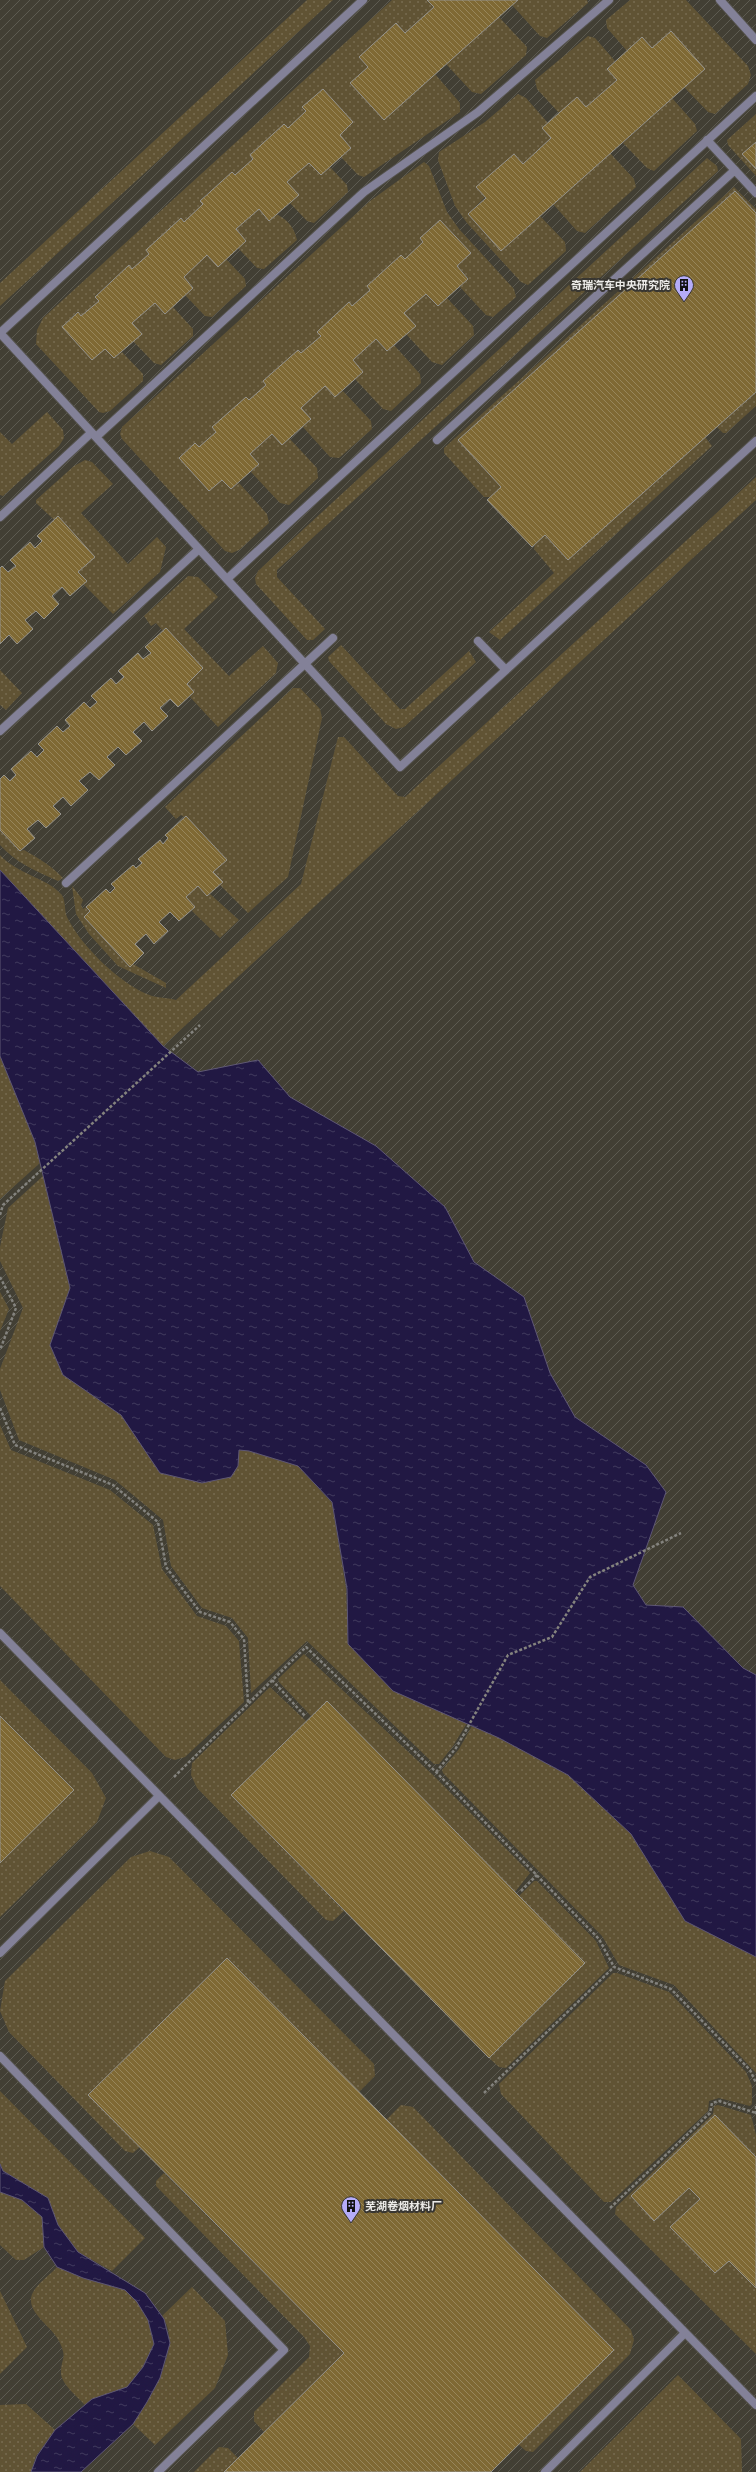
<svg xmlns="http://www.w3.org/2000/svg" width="756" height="2472" font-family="'Roboto Condensed','Noto Sans SC',sans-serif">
	<defs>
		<pattern id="industrial-furrows" width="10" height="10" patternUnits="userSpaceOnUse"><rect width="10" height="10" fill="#423f34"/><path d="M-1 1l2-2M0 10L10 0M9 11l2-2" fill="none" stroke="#5d5b51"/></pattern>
		<pattern id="garden-dots" width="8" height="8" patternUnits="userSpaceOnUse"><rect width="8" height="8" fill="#605334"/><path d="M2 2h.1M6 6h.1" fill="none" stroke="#776c51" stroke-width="1.8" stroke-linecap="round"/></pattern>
		<pattern id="water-ripples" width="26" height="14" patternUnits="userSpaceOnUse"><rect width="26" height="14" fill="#211843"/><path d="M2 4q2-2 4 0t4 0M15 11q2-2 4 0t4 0" fill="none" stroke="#413a5e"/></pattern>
		<pattern id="building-back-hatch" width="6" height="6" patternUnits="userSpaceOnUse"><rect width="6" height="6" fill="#7f6934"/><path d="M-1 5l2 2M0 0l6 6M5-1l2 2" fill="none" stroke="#97865b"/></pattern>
	</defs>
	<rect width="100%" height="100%" fill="#383631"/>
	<path fill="url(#industrial-furrows)" d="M0,0H756V2472H0Z"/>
	<path fill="url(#garden-dots)" d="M307,0H333L0,306V283Z
		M392,0H427L434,7L405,33L396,23L359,57L368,67L350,83L384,119L435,74L460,103V112L364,177L358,175L341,157L351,148L340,135L353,122L323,89L303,107L306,111L288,128L284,124L250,155L253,159L235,175L232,172L200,200L203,204L184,222L181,218L146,250L149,254L132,269L128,266L95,296L99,301L81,316L77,312L62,327L92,360L105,349L114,358L122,352L143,374V381L110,411L103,413L99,412L36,344L37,330L43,318Z
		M518,0H587L588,3L547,38L540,36L512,5Z
		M630,0H686L748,66L751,75L748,84L715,114L708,112L684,87L671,31L652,48L642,37L627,51L607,28L606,20Z
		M499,17L527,47L526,55L481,94L472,92L446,64Z
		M588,36L595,38L615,61L607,68L617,80L586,107L559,113L537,89L535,80Z
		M518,94L526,98L548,123L542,128L551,138L523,164L514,154L477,188L485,197L468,214L501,251L540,216L565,242L566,251L528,285L521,282L467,223L455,206L438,160L439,152L485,122Z
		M672,98L695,124L697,131L654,171L647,168L623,143Z
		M756,114V142L742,154L756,169V176L728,145L727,140Z
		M610,153L634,179L636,187L585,233L577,231L553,204Z
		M707,158L717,166L718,171L277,570V577L325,629L313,640H307L256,584L255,578L258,571Z
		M424,162L429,166L447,212L459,229L514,289L516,297L493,317L486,315L460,287L468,278L457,266L470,253L440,220L420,238L423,242L405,259L401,255L367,286L370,290L352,306L349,303L317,332L321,336L301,353L298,350L264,380L266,385L249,400L246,397L212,427L216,432L199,447L195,443L179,457L209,491L222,480L231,489L239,483L267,514L269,523L239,550L232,553L225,551L122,439L120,434L122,427L370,201Z
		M309,163L321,175L330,167L347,185L348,192L314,223L307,221L289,202L287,182Z
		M734,187L756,209V213L735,191L458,440L501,487L490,497H484L444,453V448Z
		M259,209C277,212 293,220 297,240L264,269L257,268L238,248L246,241L236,229Z
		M207,255L226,259L245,279L246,286L212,317L205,316L185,295L193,287L184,277Z
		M426,294L438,306L447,298L473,326L474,335L442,365L432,362L406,334L415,326L404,313Z
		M155,303L165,314L173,307L193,329V336L161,365L154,363L133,341L142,334L132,323Z
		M376,339L386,351L394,345L420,374L421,383L391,411L383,409L355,379L363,372L353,360Z
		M325,386L335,397L343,391L371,421L372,429L339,458L330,457L302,426L311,419L301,408Z
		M756,392V406L726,433H723L717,427Z
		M47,412L63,430L64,438L59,446L3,496L0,495V432L12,444Z
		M272,434L282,445L289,438L317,468L318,478L289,505L280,503L251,472L259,464L250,454Z
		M705,437L712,446L500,640L489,632L554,573L534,549L535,544L545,535L568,560Z
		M85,460L92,462L113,484L81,513L128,564L157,537L166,547L160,572L113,614L83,584L86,581L78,572L94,557L36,503V500L74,466Z
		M756,477V500L163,1046L0,870V855C17,874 47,878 61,894C66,899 64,910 67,917C81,946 122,986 152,996C160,998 169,998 176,1000L301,884L338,737H344L398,796L405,797Z
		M188,576L198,577L218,597L184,629L229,676L263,646L278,663L276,673L218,727L190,697L194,692L187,684L203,668L166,628L163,631L156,623L151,626L144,616Z
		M341,645L400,709H405L469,651L476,662L404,727L396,729L386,724L329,661L328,657Z
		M0,670L22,693L6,710L0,705Z
		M293,688H300L320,709L322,718L288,877L248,913L220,885L222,882L213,872L227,860L186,816L184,817L181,815L176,819L165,807Z
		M0,830L20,851L24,850C38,858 52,866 63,878L58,881C36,871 16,863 0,845Z
		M72,886L83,900L81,905L83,909L86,907L90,911L84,917L129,966L133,964L166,983V988L118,966L89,934L76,914Z
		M198,886L207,896L210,894L239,920L220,938L192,911L195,907L186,897Z
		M0,1056L35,1142L40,1163L0,1199Z
		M43,1176L70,1288L50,1345L63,1375L121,1415L160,1473L238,1466L239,1450L249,1451L298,1466L332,1503L346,1589L348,1644L467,1723L453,1746L439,1764H434L307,1641L251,1693L248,1638L232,1618L202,1608L171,1566L163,1520L115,1480L19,1440L0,1390V1369L23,1308L0,1261V1247L8,1208Z
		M0,1292L9,1309L0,1331Z
		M0,1425L11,1450L110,1490L153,1525L162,1569L197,1616L226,1626L239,1641L244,1702L185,1757L175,1760L166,1757L0,1586Z
		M304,1654L433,1775L530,1873L515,1892L327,1701L311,1716L279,1682L278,1679Z
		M0,1680L92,1773L106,1798L97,1822L0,1917V1863L73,1790L0,1716Z
		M270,1687L306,1721L231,1795L344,1911L333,1921L326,1920L197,1788L191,1775L192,1763Z
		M472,1726L499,1738L568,1775L631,1834L685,1921L756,1957V2073L674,1985L619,1965L602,1936L443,1773L442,1770L459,1749Z
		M150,1851L169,1857L374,2064L375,2076L359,2092L227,1958L88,2095L140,2147L133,2153L125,2151L9,2032L0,2011L5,1981L131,1857Z
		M534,1881H537L596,1941L609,1968L506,2068L499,2067L489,2058L585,1963L519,1896Z
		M613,1973H617L669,1992L746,2072L752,2086V2104L750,2106L719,2098L709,2101L708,2111L611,2202H604L501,2094L499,2084Z
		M0,2091L145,2238L112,2271L78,2252L58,2225L48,2198L3,2171L0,2164Z
		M401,2105L413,2107L631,2330L634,2340L630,2354L533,2452L526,2451L518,2444L614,2350L386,2120Z
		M718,2105L751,2115L756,2135V2157L715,2115L631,2196L654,2221L689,2188L700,2199L670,2227L715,2273L729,2261L756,2288V2354L615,2214L616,2207L713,2114L714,2106Z
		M164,2173L344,2353L264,2432L254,2421V2412L309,2357L310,2346L304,2337L156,2186V2181Z
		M0,2192L22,2200L42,2217L44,2247L24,2260H16L0,2245Z
		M57,2267L83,2278L125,2290L137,2302L148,2320L154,2344C148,2356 137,2382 125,2388C112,2394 97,2395 85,2405C78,2397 61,2384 61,2373C61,2357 68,2359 59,2341C52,2327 29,2314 31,2298C33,2286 49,2276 57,2267Z
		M192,2287L225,2321L228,2355L215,2388L155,2445L133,2424C150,2398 184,2346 162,2316Z
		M0,2291L27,2347L0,2374Z
		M678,2375L741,2439L742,2472H580Z
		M26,2404L55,2430L36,2456L31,2472H0V2405Z
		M219,2447L228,2448L238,2458L224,2472H194Z"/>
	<path fill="url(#water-ripples)" stroke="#5e5774" d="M0,870L163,1046L198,1072L258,1060L290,1097L376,1146L445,1207L474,1262L524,1297L550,1373L575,1417L646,1465L666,1492L633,1585L646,1605L683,1607L743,1668L756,1675V1957L685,1921L631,1834L568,1775L499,1738L393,1691L348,1644L347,1589L332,1502L298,1466L249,1451L239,1450L238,1466L231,1477L202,1483L160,1473L121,1415L63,1375L50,1345L70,1288L35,1142L0,1056Z
		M0,2164L3,2171L48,2198L58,2225L78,2252L145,2293L164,2319L170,2343L160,2378L147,2402L133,2424L81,2472H31L37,2456L55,2430L92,2399L127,2387L143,2367L154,2344L148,2320L137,2302L125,2290L83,2278L57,2267L44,2247L42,2217L22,2200L0,2192Z"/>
	<path fill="url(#building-back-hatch)" stroke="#96948e" d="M427,0H518L384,120L350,83L368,67L359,57L396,23L405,33L434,7Z
		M671,31L705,69L501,251L468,214L486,198L476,187L514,154L523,164L551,138L542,128L577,97L586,107L617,80L607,69L642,37L652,48Z
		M323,89L353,122L340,135L351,148L321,175L309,163L287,182L299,195L269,221L259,209L236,229L246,241L218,267L207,255L184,277L193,288L165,314L155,303L132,323L142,334L114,358L105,349L92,360L62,327L78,312L81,316L99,301L95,297L129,265L132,269L149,254L146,250L181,218L184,222L203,204L200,201L232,172L235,175L253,159L250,155L284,124L288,128L306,111L302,107Z
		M756,142V169L742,154Z
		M735,191L756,213V392L568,560L545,535L532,547L487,500L501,487L458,440Z
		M440,220L471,253L457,266L468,279L438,306L426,294L404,313L416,326L387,351L376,339L353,360L363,372L335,397L325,386L301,408L311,419L282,445L272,434L250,454L259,464L231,489L222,480L209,491L179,458L195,443L199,447L216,432L212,427L246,397L249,400L266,385L263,381L298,350L301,353L321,336L317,332L349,302L352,306L370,290L367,286L401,255L405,259L423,242L420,238Z
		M58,516L95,557L78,572L87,581L70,596L62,587L52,596L59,604L44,619L36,611L25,620L33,629L17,644L9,635L0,644V568L2,566L8,572L16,566L10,560L30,542L35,548L42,541L37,536Z
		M166,628L203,668L187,684L194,692L178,707L170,699L160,708L168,716L152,731L144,722L133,732L142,741L126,755L118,747L107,757L115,765L99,780L90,772L79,781L88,790L71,806L63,797L53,806L61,814L46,828L38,820L27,829L35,838L20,851L0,830V779L4,775L10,781L16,775L11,769L31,751L37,757L44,750L38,744L57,726L63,732L70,726L65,720L84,702L90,708L97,702L91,696L111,678L116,684L124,677L118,671L138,653L143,659L151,653L145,647Z
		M186,816L227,860L213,872L223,882L207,896L198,886L186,897L195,907L179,921L170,912L159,922L168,931L154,944L146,934L135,944L144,953L130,967L84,917L90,911L86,907L106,889L110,893L115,888L111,884L133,865L136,868L142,863L138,859L160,840L163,844L168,838L165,835Z
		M327,1701L585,1963L489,2058L231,1795Z
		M0,1716L74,1790L0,1863Z
		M227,1958L614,2350L491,2472H224L344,2353L88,2095Z
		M715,2115L756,2157V2288L729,2261L715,2273L670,2227L700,2199L689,2188L654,2221L631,2196Z"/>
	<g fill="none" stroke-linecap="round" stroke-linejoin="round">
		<g stroke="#55534e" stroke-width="10">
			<path id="service" d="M720,0L756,40
				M707,140L756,193
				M0,333L400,767L756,441
				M0,333L363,0
				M96,437L364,192L478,112L609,0
				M437,440L735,170
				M0,517L91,433
				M227,579L756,96
				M478,641L506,670
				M0,731L199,549
				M66,883L333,638
				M0,1633L756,2405
				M0,1953L158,1797
				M0,2056L284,2350L158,2472
				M545,2472L685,2333"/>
		</g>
		<path stroke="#84837e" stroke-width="2.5" stroke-dasharray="3 2" stroke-linecap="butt" d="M0,1215L3,1205L200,1025
			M0,1277L16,1308L0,1350
			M0,1408L15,1445L113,1485L158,1522L166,1567L200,1612L230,1622L244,1639L248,1703
			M272,1680L305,1716
			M436,1772L456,1748L508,1655L552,1637L590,1577L681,1533
			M174,1777L306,1647L436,1772L599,1939L614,1967
			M521,1891L537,1875
			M484,2093L614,1967L671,1989L750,2070L756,2083
			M756,2114V2104
			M610,2208L710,2113L712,2103L719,2101L756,2113"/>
		<use href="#service" stroke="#838198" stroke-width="8"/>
	</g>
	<defs>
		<g id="building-pin" transform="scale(1)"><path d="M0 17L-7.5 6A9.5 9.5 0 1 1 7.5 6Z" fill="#b5acf8" stroke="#383631"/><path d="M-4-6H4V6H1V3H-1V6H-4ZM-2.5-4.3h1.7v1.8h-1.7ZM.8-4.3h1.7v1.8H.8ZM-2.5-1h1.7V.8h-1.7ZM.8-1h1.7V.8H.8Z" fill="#111"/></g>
	</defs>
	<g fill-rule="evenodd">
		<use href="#building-pin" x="684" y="285"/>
		<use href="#building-pin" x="351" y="2206"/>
	</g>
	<g text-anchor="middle" stroke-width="4" stroke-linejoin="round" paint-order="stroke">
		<g font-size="11" font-weight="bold" fill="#ecebe8" stroke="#383631" text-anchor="end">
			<text x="670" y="289">奇瑞汽车中央研究院</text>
			<text x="365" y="2210" text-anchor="start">芜湖卷烟材料厂</text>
		</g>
	</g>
</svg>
